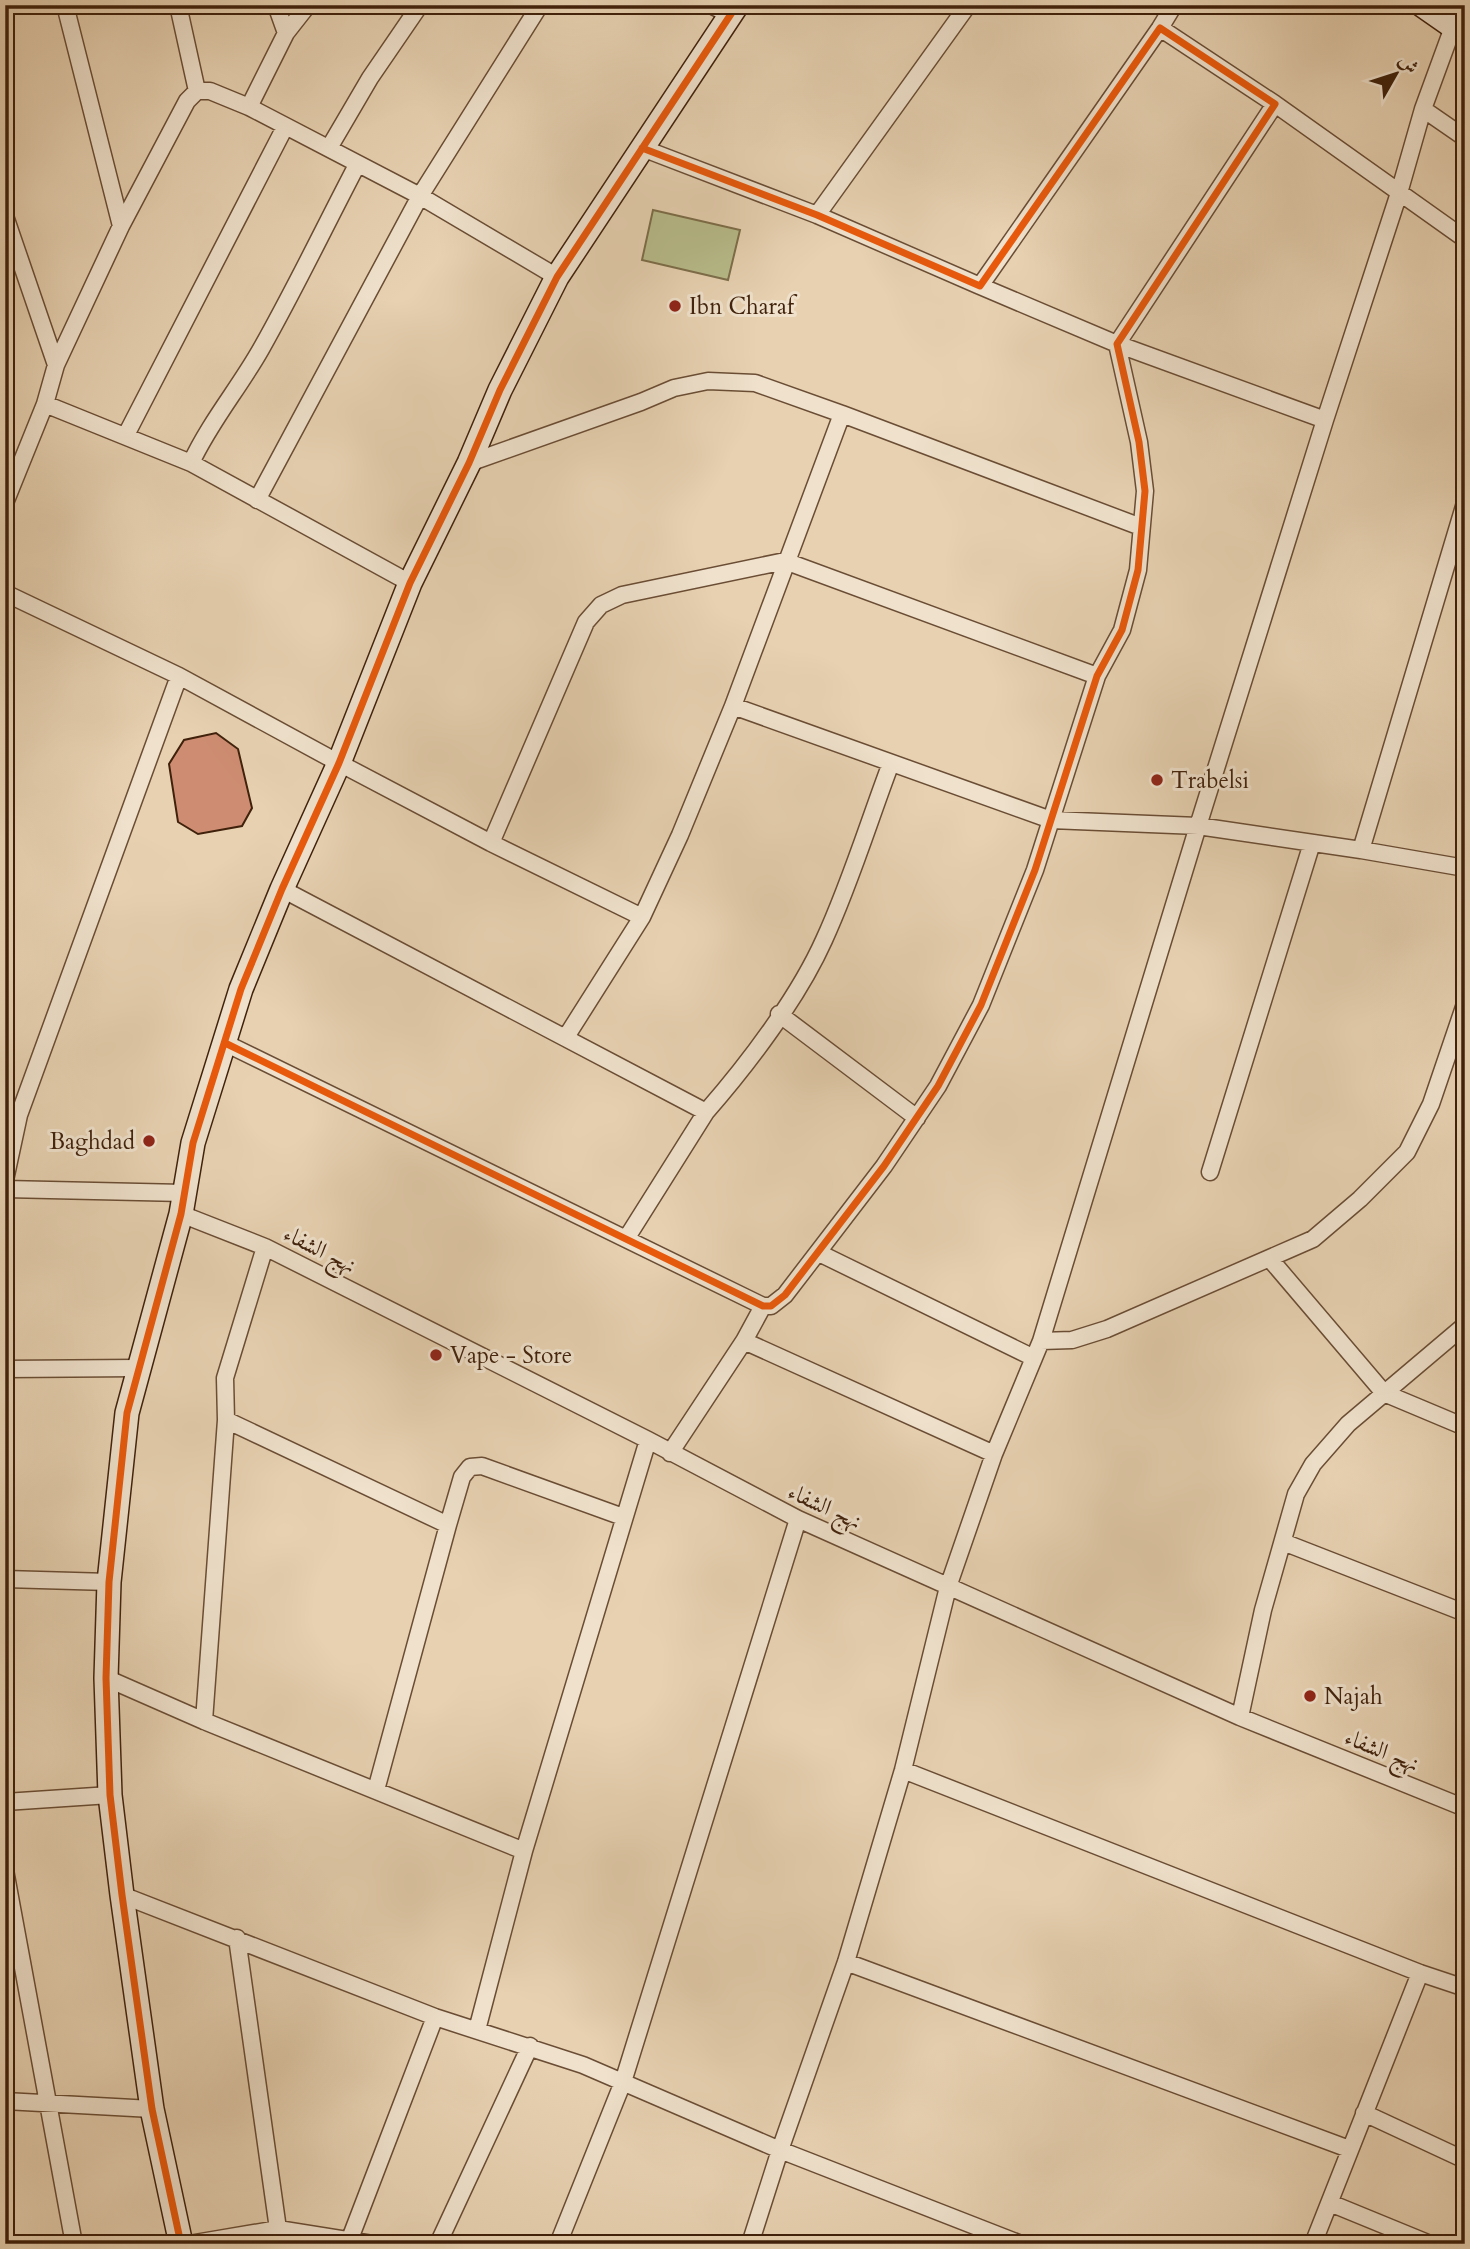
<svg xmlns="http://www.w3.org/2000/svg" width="1470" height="2249" font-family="Cardo,Amiri,serif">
	<rect width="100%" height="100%" fill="#e7d1b1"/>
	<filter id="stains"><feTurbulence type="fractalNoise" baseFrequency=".00286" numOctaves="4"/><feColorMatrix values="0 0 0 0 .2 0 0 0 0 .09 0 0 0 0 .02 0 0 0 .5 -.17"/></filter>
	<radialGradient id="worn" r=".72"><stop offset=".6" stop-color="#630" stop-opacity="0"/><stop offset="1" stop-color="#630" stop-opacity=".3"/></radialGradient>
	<path fill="#b7bb8a" stroke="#7c6e4a" stroke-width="2" d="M653,210L740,230L728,280L642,260Z"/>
	<path fill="#ce8d72" stroke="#40210b" stroke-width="2" d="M216,733L238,749L252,808L242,826L198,834L178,822L169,764L184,740Z"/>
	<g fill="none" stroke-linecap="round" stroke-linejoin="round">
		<g stroke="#6a4d34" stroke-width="19">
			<path id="street" d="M65,5L121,226
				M178,5L197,91
				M276,5L286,33
				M711,5L730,15
				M1160,28L1174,5
				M1275,104L1465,239
				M249,107L286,33L308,5
				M1423,109L1465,138
				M329,148L370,78L420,5
				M817,215L968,5
				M5,216L56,365
				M980,286L1117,344L1325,420
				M45,404L191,463L410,583
				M842,414L1141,527
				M126,435L285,127
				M191,463C210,422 239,388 261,349C295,289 325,226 357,165
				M469,463L641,402L674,388L708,381L755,383L842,414L733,706L1051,820L1198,826L1361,850L1465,868
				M257,500L420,196L540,5
				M5,503L45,404L56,365L121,226L187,101L197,91H210L249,107L420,196L557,277
				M5,593L179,676L339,763L491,843L642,917
				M491,843L586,622L601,605L622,595L785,561L1097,676
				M1361,850L1465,503
				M282,889L706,1112C748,1064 798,998 824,940C850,884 869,821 891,763
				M779,1014L917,1118
				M566,1037L642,917L680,835L733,706
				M225,1043L763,1306H771L785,1295L884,1166L938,1086L981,1005L1035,870L1097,676L1122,630L1138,570L1145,491L1139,442L1117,344L1275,104L1160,28L980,286L817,215L642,148
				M1210,1172L1312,843
				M5,1180L19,1115L179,676
				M5,1189L184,1193
				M181,1214L265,1247L648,1440L798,1519L1240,1717L1465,1808
				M626,1239L706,1112
				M819,1253L1034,1358
				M1270,1259L1384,1393L1465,1427
				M744,1341L994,1454
				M1041,1341L1072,1340L1107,1329L1313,1239L1360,1199L1407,1152L1431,1104L1465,1004
				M5,1369L138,1368
				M226,1420L448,1525
				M670,1453L744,1341L763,1306
				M1283,1542L1465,1613
				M5,1579L109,1582
				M106,1678L204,1721L524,1851
				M1240,1717L1263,1610L1296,1494L1313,1464L1348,1424L1465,1325
				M204,1721L226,1420L225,1378L265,1247
				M903,1770L1420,1973L1465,1988
				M376,1790L448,1525L462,1477L470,1467L482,1466L623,1517
				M5,1802L110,1795
				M5,1870L74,2244
				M122,1895L435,2017L583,2065L780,2150L1021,2244
				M846,1962L1349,2149
				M477,2030L524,1851L648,1440
				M5,2101L152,2109
				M1364,2113L1465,2160
				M1330,2203L1430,2244
				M189,2244L278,2229L237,1938
				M273,2244L278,2229L372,2244
				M348,2244L435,2017
				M438,2244L530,2046
				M558,2244L623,2082L798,1519
				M750,2244L780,2150L846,1962L903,1770L948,1587L994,1454L1041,1341L1198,826L1325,420L1399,193L1423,109L1453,27
				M1313,2244L1420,1973"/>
		</g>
		<g stroke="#40210b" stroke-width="26">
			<path id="secondary" d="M1422,5L1465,35
				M181,2244L152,2109L122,1895L110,1795L106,1678L109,1582L127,1413L181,1214L193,1143L241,989L282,889L339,763L410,583L469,463L500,390L557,277L737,5"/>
		</g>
		<use href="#street" stroke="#efe1cc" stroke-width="16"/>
		<use href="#secondary" stroke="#efe1cc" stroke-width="23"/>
		<g stroke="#efe1cc" stroke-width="11">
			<path id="cycleway" d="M225,1043L763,1306H771L785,1295L884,1166L938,1086L981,1005L1035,870L1097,676L1122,630L1138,570L1145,491L1139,442L1117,344L1275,104L1160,28L980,286L817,215L642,148
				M181,2244L152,2109L122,1895L110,1795L106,1678L109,1582L127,1413L181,1214L193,1143L241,989L282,889L339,763L410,583L469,463L500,390L557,277L737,5"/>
		</g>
		<use href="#cycleway" stroke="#e8590c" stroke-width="7"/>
	</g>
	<g fill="#8f2418" stroke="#efe1cc" stroke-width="2.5">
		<circle cx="675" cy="306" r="7"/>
		<circle cx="1157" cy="780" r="7"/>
		<circle cx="149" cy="1141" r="7"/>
		<circle cx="436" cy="1355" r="7"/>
		<circle cx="1310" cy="1696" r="7"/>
	</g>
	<g text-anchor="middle" stroke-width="6" stroke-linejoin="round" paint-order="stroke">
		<g font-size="23" fill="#40210b" stroke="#efe1cc" text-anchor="start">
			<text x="689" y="314">Ibn Charaf</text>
			<text x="1171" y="788">Trabelsi</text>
			<text x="135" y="1149" text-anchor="end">Baghdad</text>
			<text x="450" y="1363">Vape - Store</text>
			<text x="1324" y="1704">Najah</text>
		</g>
		<g font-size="23" fill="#40210b" stroke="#efe1cc">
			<text transform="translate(320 1249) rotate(27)" y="8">نهج الشفاء</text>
			<text transform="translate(825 1506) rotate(25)" y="8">نهج الشفاء</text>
			<text transform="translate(1382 1750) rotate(22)" y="8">نهج الشفاء</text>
		</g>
	</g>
	<rect width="1470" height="2249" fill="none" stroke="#e7d1b1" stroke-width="28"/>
	<rect x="7" y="7" width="1456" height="2235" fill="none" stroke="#40210b" stroke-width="3.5"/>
	<rect x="14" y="14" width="1442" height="2221" fill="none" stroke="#40210b" stroke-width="2"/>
	<g transform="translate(1396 74) rotate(51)" stroke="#efe1cc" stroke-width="5" paint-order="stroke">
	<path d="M0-5L12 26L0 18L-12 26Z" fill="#40210b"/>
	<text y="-10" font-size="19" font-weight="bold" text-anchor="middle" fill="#40210b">ش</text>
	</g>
	<rect width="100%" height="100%" filter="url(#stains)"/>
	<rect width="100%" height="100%" fill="url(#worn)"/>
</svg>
